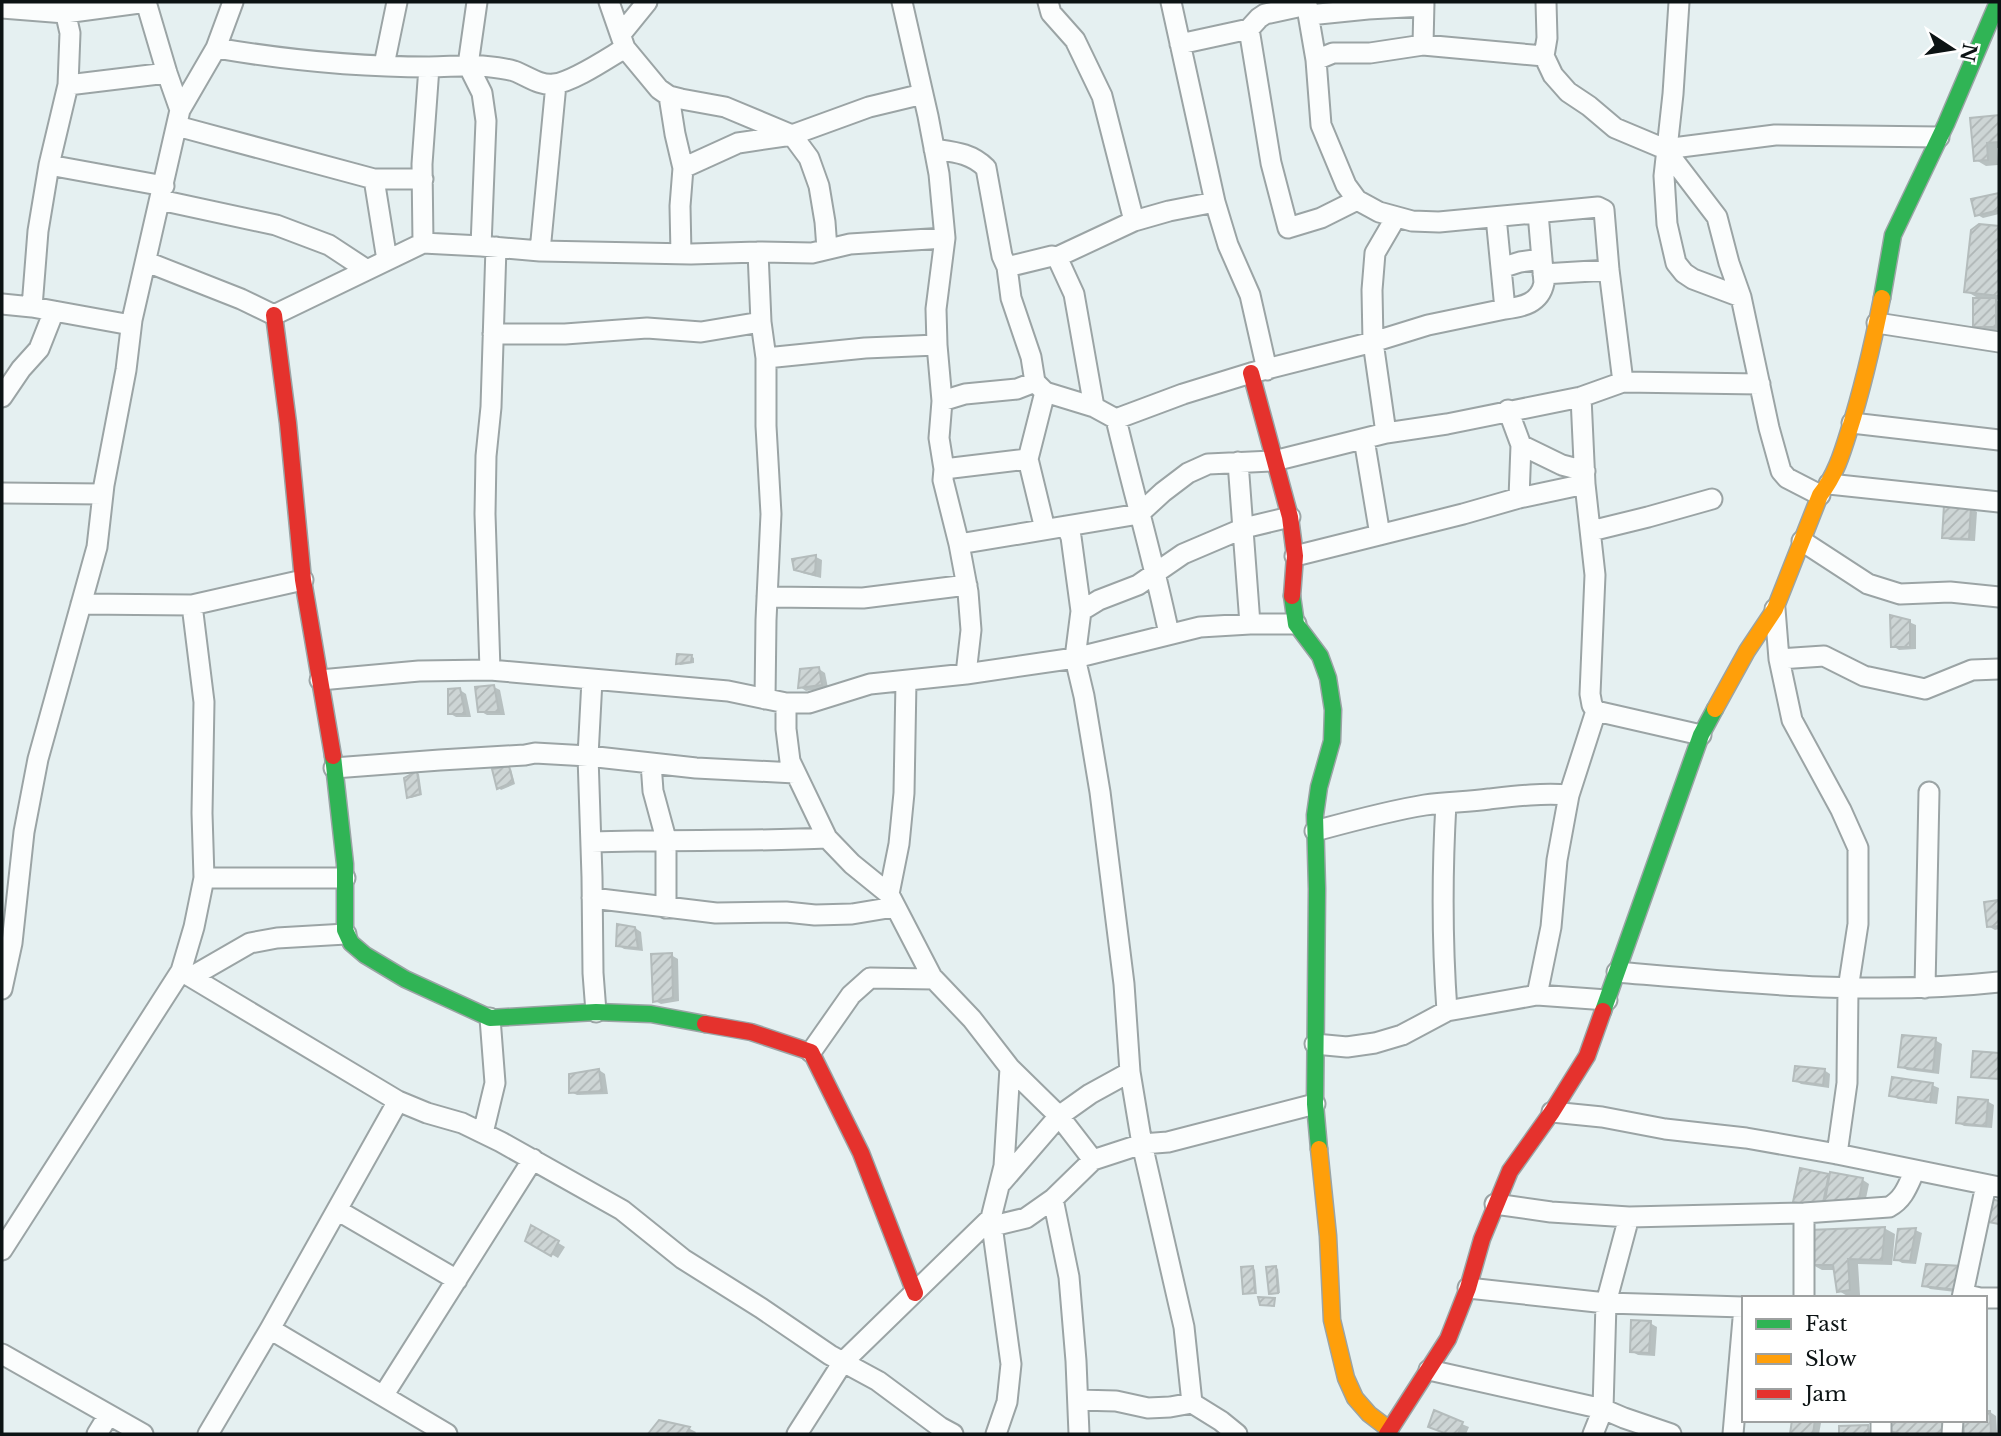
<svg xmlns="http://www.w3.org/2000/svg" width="2001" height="1436" font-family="'Libre Baskerville',serif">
	<defs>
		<pattern id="building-hatch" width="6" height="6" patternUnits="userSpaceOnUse" patternTransform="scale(1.75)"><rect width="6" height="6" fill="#cdd5d5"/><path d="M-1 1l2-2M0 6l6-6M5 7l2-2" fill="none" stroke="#afb6b6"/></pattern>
	</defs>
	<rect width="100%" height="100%" fill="#e5f0f1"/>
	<path fill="#0003" d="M1999,117V148H1997L1998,165L1986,166L1976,160L1972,119Z
		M1999,195V214L1983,218L1976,214L1973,201Z
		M1980,226L1999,228V300L1995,299L1999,302V330H1982L1975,326L1981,300L1966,291Z
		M1970,508L1977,512L1975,541L1950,540L1944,537Z
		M816,557L822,560L821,578L802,573L796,569Z
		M1909,622L1916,625V649L1899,650L1893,646Z
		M691,656L694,658V663L680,665L678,663Z
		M819,669L825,673L828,688L806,691L800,687Z
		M494,687L500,690L505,715H487L480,711Z
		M460,690L466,694L471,717H456L449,713Z
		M509,768L511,769L515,784L501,790L499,788Z
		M417,773L419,774L422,795L411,798L408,797Z
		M1999,902V929L1995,930L1988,926L1986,903Z
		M635,928L641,932L643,951L624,949L618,945Z
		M671,955L678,959L679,1001L661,1004L655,1001Z
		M1935,1040L1942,1044L1939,1074L1907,1070L1900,1066Z
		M599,1070L605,1074L608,1094L577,1095L571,1092Z
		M1824,1070L1830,1074L1829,1088L1801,1084L1795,1080Z
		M1932,1085L1939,1088L1937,1104L1898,1099L1891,1095Z
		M1987,1101L1994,1105L1992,1128L1964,1126L1957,1122Z
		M1802,1170L1830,1176L1831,1174L1863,1180L1869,1184L1864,1208L1802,1205L1795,1201Z
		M532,1227L565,1247L558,1258L527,1240Z
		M1884,1228L1895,1234L1892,1265L1858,1264L1860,1295L1849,1297L1839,1291L1835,1270H1822L1811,1264Z
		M1915,1230L1922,1233L1916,1264L1902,1263L1896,1259Z
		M1927,1266L1964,1293L1930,1289L1924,1285Z
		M1275,1267L1278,1269L1280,1293L1273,1294L1270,1293Z
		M1253,1268L1255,1270L1257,1294H1247L1245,1293Z
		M1650,1323L1657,1327L1655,1356L1638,1355L1631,1351Z
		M1990,1412L1996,1416L1997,1434H1966L1965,1420H1985Z
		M1435,1413L1469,1427L1466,1434H1448L1437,1430Z
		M1794,1420H1816L1821,1423L1819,1434H1792Z
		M659,1422L690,1429L696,1432L695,1434H650Z"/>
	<path fill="url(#building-hatch)" stroke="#b4bcbc" stroke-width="2" d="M1999,115V142L1987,143L1988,160L1974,161L1970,118Z
		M1999,193V210L1975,216L1971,199Z
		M1979,224L1999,226V296L1964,292L1971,230Z
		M1973,298H1996V327H1973Z
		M1944,505L1971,506L1969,539L1942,538Z
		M816,555L815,575L794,570L792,559Z
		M1890,615L1910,620V647H1891Z
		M677,654L692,655L691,662L676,664Z
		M819,667L822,685L798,688L800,669Z
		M494,685L499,712H478L475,687Z
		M460,688L465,714H448V689Z
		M509,766L513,782L497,789L492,769Z
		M417,771L420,794L407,798L404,778Z
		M1999,900V926L1987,927L1984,902Z
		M617,924L635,927L638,948L616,946Z
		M672,953L673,998L653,1002L651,954Z
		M1902,1035L1936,1038L1933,1071L1898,1067Z
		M1973,1051L1999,1053V1079L1971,1077Z
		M1795,1066L1825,1069L1823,1085L1793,1081Z
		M599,1069L602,1091L569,1093V1074Z
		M1892,1077L1933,1083L1930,1102L1889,1096Z
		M1958,1097L1988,1100L1986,1126L1956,1123Z
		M1800,1168L1829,1174L1822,1208L1793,1202Z
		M1830,1172L1863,1178L1858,1205L1823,1212Z
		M1991,1199L1999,1201V1224L1988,1222Z
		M531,1225L559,1241L551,1256L525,1241Z
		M1885,1227L1882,1260L1848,1259L1850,1290L1837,1292L1833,1265H1810L1809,1230Z
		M1916,1228L1910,1261L1894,1260L1898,1229Z
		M1926,1264L1962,1266L1958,1290L1922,1286Z
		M1253,1266L1255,1293L1243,1294L1241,1267Z
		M1276,1266L1278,1293L1269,1294L1266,1267Z
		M1258,1297L1275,1298L1274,1306L1260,1305Z
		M1631,1320L1651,1321L1649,1353L1630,1352Z
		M1434,1410L1463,1422L1458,1434H1447L1428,1427Z
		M1985,1411H1990L1991,1434H1964L1963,1420H1985Z
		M659,1420L690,1427L686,1434H648Z
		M1792,1420H1815L1813,1434H1790Z
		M1886,1420H1947V1432L1934,1434H1901L1886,1430Z
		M1868,1425L1869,1434H1839V1426Z"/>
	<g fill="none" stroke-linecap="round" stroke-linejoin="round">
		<g stroke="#9ba4a5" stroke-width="23">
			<path id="street" d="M477,2L468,65L482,93L486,121L481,246
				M609,2L625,48L659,89L669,96L681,99L725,107L792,135L809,158L819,186L825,222L827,249
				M902,2L928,116L939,174L945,238L936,309L937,345L942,401L939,438L944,469L943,480L959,544L968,592L971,630L966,674
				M1048,2L1051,13L1075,40L1102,96L1134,221
				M1171,2L1215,202L1228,245L1250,295L1267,370
				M1306,2L1316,60L1321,125L1346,185L1357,200L1379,212L1412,221L1439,222L1598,207L1604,210L1609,270L1623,382
				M1424,2L1423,45L1544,56L1553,75L1568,92L1589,106L1615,128L1665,149L1717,217L1729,263L1741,297L1769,428L1781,471L1787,478L1820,495
				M1679,2L1673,94L1664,176L1667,224L1676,263L1684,273L1693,279L1741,297
				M2,8L65,13L147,2
				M1309,15L1368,9L1424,6
				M1249,29L1271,163L1288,228L1321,218L1357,200
				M621,34L647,2
				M1180,44L1249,29L1259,18L1265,14L1307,5
				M216,48C286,60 357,67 429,67C447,67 464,65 482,66C492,67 504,68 514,71C528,76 539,86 554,84C573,82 608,58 625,48
				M1544,56L1547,38L1546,2
				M1316,60L1333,53H1370L1423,45
				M384,65L397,2
				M68,85L167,73
				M669,96L675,134L683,168L680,206L681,254
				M180,110L216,48L233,2
				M177,126L374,179H423
				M934,149C954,152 971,153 986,168L1002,256L1007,267L1011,298L1031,357L1035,382L1045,392L1094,407L1116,419L1183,394L1251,373L1373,342L1428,325L1505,309L1501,268L1520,262L1542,259
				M1665,149L1775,135L1939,137
				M49,165L164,186
				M683,168L738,143L792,135L869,107L923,94
				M374,179L387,260
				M160,200L276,225L329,245L367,270
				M1496,217L1501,268
				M423,243L422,164L429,67
				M540,251L556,84
				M758,252L761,322L766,358V426L771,514L766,620L765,699
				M1057,257L1074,294L1094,407
				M147,262L241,299L274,315L423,243L481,246L540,251L691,254L758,252L812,253L850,244L945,238
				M1007,267L1052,256L1057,257L1134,221L1169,211L1215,202
				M1543,274L1609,270
				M2,304L32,307L131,325
				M32,307L38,231L49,165L68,85L70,33L63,2
				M1505,309C1523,307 1540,303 1544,283L1538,213
				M1877,323L1999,342
				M493,334H565L647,328L701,332L761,322
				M766,358L865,348L937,345
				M2,397L21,369L39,349L54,311
				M1581,397L1585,484L1595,575L1590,694L1592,705L1596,711L1701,735
				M942,401L965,394L1017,389L1035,382
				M1508,410L1521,445L1519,498
				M1116,419C1133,491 1154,562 1169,634
				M1852,423L1999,440
				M1386,433L1373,342L1372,290L1375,253L1396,217
				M1364,439L1380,535
				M1521,445L1562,465L1585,471
				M1238,462L1250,624
				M944,469L1028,459
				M1829,484L1999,502
				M2,493L103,494
				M1066,526L1071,537L1081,611L1075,658L1084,696L1100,792L1124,984L1130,1072L1142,1144L1184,1327L1192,1403
				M1045,529L1028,459L1045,392
				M1591,531L1648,517L1712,499
				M1802,541L1868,584L1900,594L1950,592L1999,597
				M959,544L1139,514L1163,492L1188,473L1208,464L1274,461L1386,433L1447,424L1581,397L1623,382L1760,384
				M1295,556L1463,514L1519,498L1585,484
				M767,597L863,598L967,585
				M81,604L192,605L303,580
				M1775,609L1779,659L1792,720L1841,810L1858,848V924L1848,989L1847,1083L1837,1154
				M1081,611L1099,600L1138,585L1183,554L1244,528L1290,517
				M1779,659L1824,656L1864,676L1925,689L1972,670L1999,669
				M490,670L485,514L486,456L491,407L496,247
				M320,680L419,671L490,670L728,691L786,703H809L870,684L966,674L1075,658L1200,627L1250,624H1296
				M592,680L588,756L592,877L593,973L596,1012
				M786,703V729L790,761L827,838L852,864L889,894L932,977L972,1019L1010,1068L1059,1116L1093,1160
				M651,763L653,791L666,839V908
				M334,768L440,760L525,755L535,753L588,756L696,768L795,773
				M1446,803C1442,873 1442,942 1447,1011
				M1315,831C1352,821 1388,811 1425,805C1446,802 1468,802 1489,799C1516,796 1541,793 1569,795
				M591,842C670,839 748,842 827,838
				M204,878H345
				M889,894L899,844L904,793L906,681
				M592,898L716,913L786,912L815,915L852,914L894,907
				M181,971L398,1101L427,1113L462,1123L501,1142L622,1210L683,1259L761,1308L830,1355L878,1381L940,1427L953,1434
				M1617,972C1745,983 1872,996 1999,982
				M191,977L250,943L277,938L346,934
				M1925,988L1929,792
				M2,989L12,943L24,832L38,759L97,547L104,485L126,370L132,320L180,110L167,73L146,2
				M1537,995L1551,927L1557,860L1569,795L1596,711
				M1315,1044L1347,1047L1375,1043L1402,1035L1447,1011L1537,995L1607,1000
				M811,1052L851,995L870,978L934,979
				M1552,1112L1602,1117L1665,1129L1746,1138L1837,1154L1999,1187
				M483,1133L495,1083L490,1018
				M1002,1182L1059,1116L1090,1094L1130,1072
				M1053,1199L1069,1277L1076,1361L1079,1434
				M1495,1204L1551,1212L1629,1217L1804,1213L1889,1207C1904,1199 1908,1185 1915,1170
				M337,1210L457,1280
				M993,1226L1026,1218L1053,1199L1093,1160L1142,1144L1168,1142L1315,1104
				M2,1250L181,971L194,927L204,878L202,813L204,702L192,605
				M1468,1288L1606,1303L1744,1307L1733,1434
				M1963,1294L1980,1298H1999
				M1804,1298V1213
				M1962,1298L1986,1185
				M270,1329L447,1434
				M2,1354L143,1434
				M1429,1370L1603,1409L1624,1418L1671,1434
				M383,1396L533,1159
				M1078,1400L1116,1401L1148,1408L1170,1407L1192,1403L1221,1421L1237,1434
				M97,1434L108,1416
				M208,1434L270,1329L398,1101
				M797,1434L843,1362L991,1218
				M996,1434L1007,1402L1011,1364L991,1218L1004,1166L1010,1068
				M1593,1434L1603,1409L1606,1303L1629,1217
				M1881,1434V1420
				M1952,1434L1953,1420"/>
		</g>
		<g stroke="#9ba4a5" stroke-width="19">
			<path id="fast" d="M1882,298L1893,235L1946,124L1998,2
				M1292,596L1296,624L1320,656L1328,678L1333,710L1332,741L1319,787L1315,815L1317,889L1315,1104L1319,1149
				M333,756L345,864V930L351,943L365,955L405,979L490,1018L596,1012L651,1014L705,1024
				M1603,1011L1701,735L1715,709"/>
		</g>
		<g stroke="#9ba4a5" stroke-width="19">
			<path id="slow" d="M1715,709L1747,651L1775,609L1820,495C1835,476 1842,454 1849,431C1863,387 1873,343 1882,298
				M1319,1149L1328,1236L1332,1320L1346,1378L1355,1398L1369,1414L1390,1430"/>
		</g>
		<g stroke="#9ba4a5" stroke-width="19">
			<path id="jam" d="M274,315L288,423L303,580L333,756
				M1251,373L1290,517L1295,556L1292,596
				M705,1024L751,1032L811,1052L861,1153L915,1293
				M1387,1434L1448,1339L1468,1288L1482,1239L1510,1171L1552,1112L1587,1056L1603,1011"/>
		</g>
		<use href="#street" stroke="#fbfdfd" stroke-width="19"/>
		<use href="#fast" stroke="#30b455" stroke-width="16"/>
		<use href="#slow" stroke="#ff9f0a" stroke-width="16"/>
		<use href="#jam" stroke="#e5322d" stroke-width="16"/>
	</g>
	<rect width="2001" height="1436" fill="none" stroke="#0c1314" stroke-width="7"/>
	<rect x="1742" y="1296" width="245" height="126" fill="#ffffff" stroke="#9ea1a1" stroke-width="2"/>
	<rect x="1756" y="1319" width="35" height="10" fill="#30b455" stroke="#9ea1a1" stroke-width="2"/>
	<text x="1805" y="1331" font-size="21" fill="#0c1314">Fast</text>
	<rect x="1756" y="1354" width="35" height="10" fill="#ff9f0a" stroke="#9ea1a1" stroke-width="2"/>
	<text x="1805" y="1366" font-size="21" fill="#0c1314">Slow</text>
	<rect x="1756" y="1389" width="35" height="10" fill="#e5322d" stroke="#9ea1a1" stroke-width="2"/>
	<text x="1805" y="1401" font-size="21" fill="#0c1314">Jam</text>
	<g transform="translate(1952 49) rotate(102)" stroke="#ffffff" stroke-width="5" paint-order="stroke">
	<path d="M0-5L12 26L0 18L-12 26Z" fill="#0c1314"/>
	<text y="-10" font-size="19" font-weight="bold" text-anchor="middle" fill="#0c1314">N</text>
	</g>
</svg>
